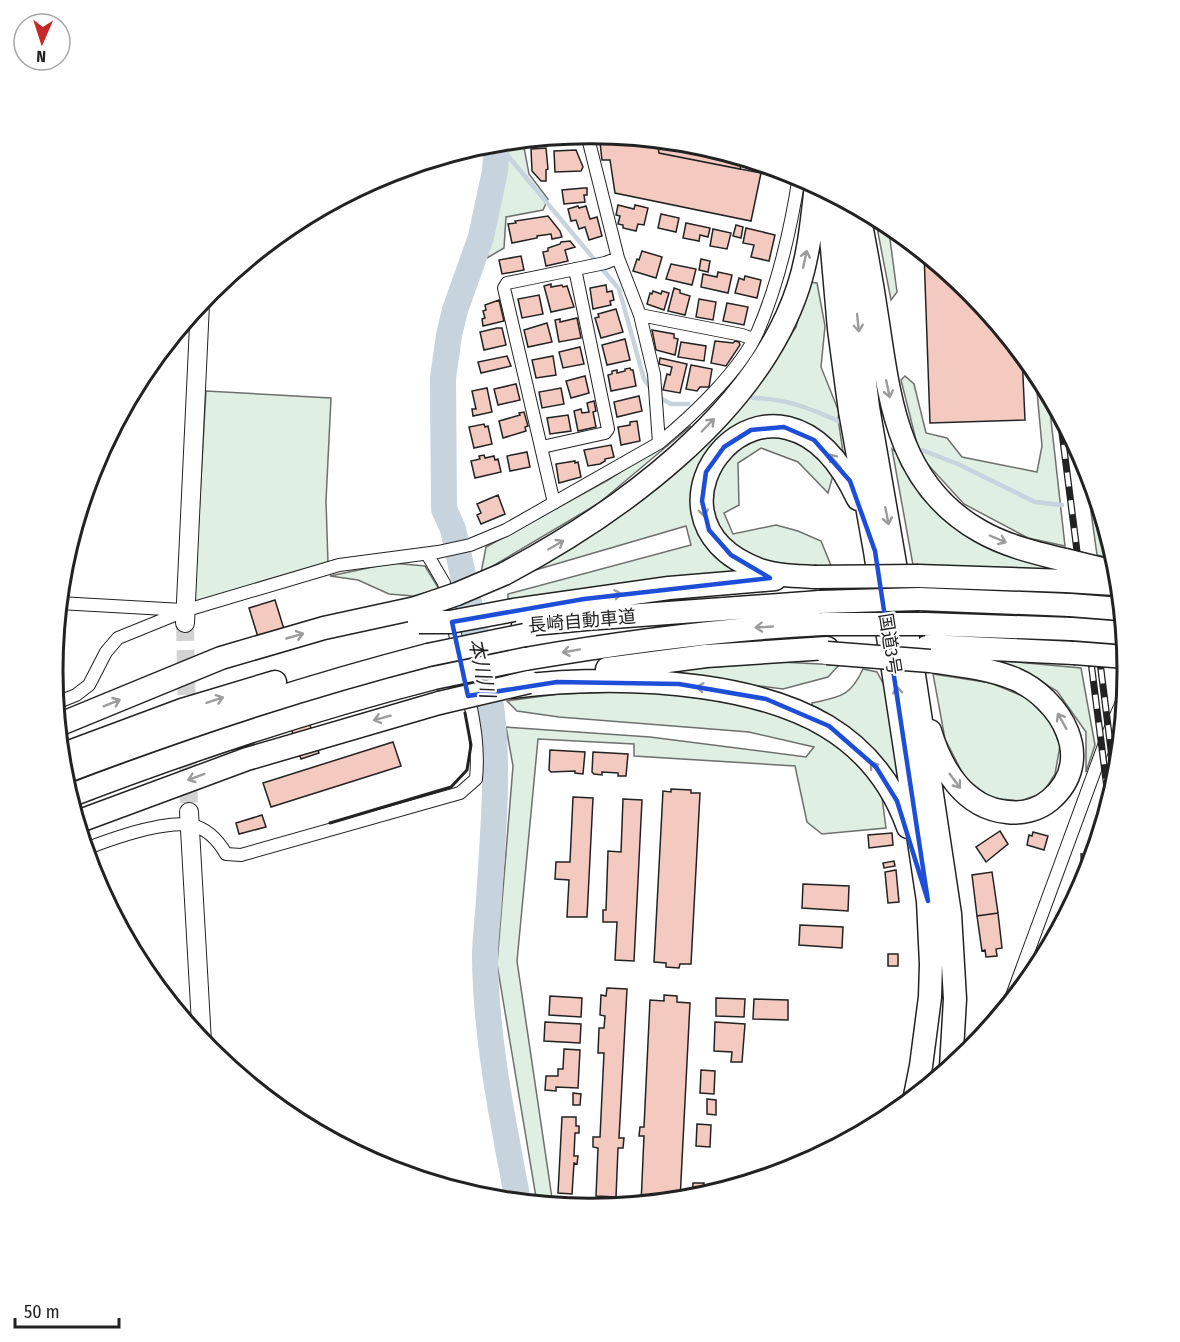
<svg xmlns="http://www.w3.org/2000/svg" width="1180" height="1342" font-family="'Fira Sans Condensed','Noto Sans JP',sans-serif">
	<rect width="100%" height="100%" fill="#fff"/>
	<path fill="#e0efe3" stroke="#6f6f6f" stroke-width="1.5" d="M523,142L529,174L548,199L543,210L506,217L504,248L487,258L506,151Z
		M875,217L888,224L897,292L891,300Z
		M808,282L817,283L825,326L821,367L839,412L838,419L844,458L817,431L792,421H758L732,429L709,453L691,494L694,523L716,554L743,572L508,602V594L691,545L686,526L532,571L726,421L771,367L796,327Z
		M1035,370L1048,393L1065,546L1028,538L964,504L920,456L901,380L905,376L914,384L926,433L947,438L962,457L1037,472L1042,446Z
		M206,391L331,398L326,501L328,563L194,602Z
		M691,426L599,503L481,573L486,547L608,480Z
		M774,436L806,445L834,472L828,493L798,462L761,448L738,463L739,505L724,513L733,534L776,525L798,531L821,541L832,568L779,565L751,555L723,537L712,510L714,483L726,459L746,443Z
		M892,449L899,454L915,484L1061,565L1062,572L913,565Z
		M1084,461L1087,466L1115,559L1097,555Z
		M392,563L425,566L439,589L413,596L389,594L358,580L330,576Z
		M983,659L1081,668L1095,745L1086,772V732L1057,691L1025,672Z
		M780,662L839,665L828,677L783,689L649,672Z
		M863,669L877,672L885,687L900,779L894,783L813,709L812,703C840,697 850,697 863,669Z
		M933,674L991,683L1027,698L1051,722L1060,746L1055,774L1043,793L1020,801L991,798L965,778L945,739Z
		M643,691L735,703L795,717L857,761L881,790L886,828L822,834L807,822L795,766L634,756V744L538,739L517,961L553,1205L537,1203L497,964L513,766L506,727L650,737L806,757L814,747L749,732L559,717L517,711L507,701L559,694Z"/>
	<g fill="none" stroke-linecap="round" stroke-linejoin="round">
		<path stroke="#c7d3dd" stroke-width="4.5" d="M498,149L508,156L619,289L644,379L651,389
			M656,396L671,404H688
			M753,398C789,399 808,408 841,422
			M922,450L960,465L1035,502L1062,505
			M1102,516L1106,546L1112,549"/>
		<path stroke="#c7d3dd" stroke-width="26" d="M497,143L495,171L481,237L455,310L449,335L443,378L444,509L453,529L490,699C500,765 493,832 489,899C488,918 485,938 485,958C486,1041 503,1121 518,1201"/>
	</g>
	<path fill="#f3c9c0" stroke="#222" stroke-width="1.5" d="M599,134L657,140L659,153L761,173L751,221L615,193L610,160H602Z
		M657,140L742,160L740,169L659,153Z
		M546,148L548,169L546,170V181H541L532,171L531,149Z
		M576,150L583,167L581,171L555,172L554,151Z
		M584,188H587V195H584L585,202L564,204L562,190Z
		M618,205L634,209L635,205L648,208L644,225L638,224L636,231L623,228V225L618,224L620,216L616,215Z
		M578,206L579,208L586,206L590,219L597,217L602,236L589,240L585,227L579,229L576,220L571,221L568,209Z
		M661,214L679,218L676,232L658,228Z
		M548,216L560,231L562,237L552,239L551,234L537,236V238L512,243L508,224L516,223L515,221Z
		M686,223L710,228L708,237L700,235L699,241L683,238Z
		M736,225L743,227L741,238L733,236Z
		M746,228L775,235L769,261L751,257L754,245L743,243Z
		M713,229L731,233L727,249L710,246Z
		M570,241L575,247L565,250L568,261L546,266L543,252L548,251V248L560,244L561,242Z
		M642,251L662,257L656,278L633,271L637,259L639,260Z
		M924,253L970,291L1022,355L1025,420L930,423Z
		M521,256L524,270L502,274L499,260Z
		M701,259L710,261L708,272L699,270Z
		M671,264L696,269L692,285L666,279Z
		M718,272L732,275L728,293L701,287L703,274L717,277Z
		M745,276L761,280L757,298L735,293L739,278L744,280Z
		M551,284V287L562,285L563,287L567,286L574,307L551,312L544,286Z
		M606,285L607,292L612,291L614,300L610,301L611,305L593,309L590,288Z
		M674,288L680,290V293L690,296L685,315L668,311Z
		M653,291L661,294L662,291L669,293L664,310L647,304L650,293L652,294Z
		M539,295L543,314L522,318L518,299Z
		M699,299L716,302L713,320L696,317Z
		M499,300L504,321L483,326L482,319L485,318L483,311L486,310L485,305Z
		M727,303L748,307L744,325L723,321Z
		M616,309L623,332L601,338L595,318L599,317L598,314Z
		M577,318L581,338L559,342L555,320L560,319V322Z
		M547,323L552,342L528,347L524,330Z
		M497,328H502L506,345L484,350L480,332Z
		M652,330L674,334V338L678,339L675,355L656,350Z
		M625,339L630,360L607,365L602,345Z
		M715,341L733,343L735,341L739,342L740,345L726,366L711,363Z
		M681,342L706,346L704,361L678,357Z
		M580,347L584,364L563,368L559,352Z
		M507,356L511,366L481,373L478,362Z
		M553,356L556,375L536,378L532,360Z
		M660,358L687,364L680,393L663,390L667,374L670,375L672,367L659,364Z
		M691,365L712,369L709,387H700L697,391L686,389Z
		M630,368L631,370H633L636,386L611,391L608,375L612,374V371L617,370V373L625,371V369Z
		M585,376L589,393L571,398L566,381Z
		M516,384L520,400L498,405L494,389Z
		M487,388L492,412L473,416L472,409H476L472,391Z
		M561,388L564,404L542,408L539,392Z
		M639,396L642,411L617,417L614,402Z
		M594,401L596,411L593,412L596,427L578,431L574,411L581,409L582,413L589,412L587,403Z
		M524,412L528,426L525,427L526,431L503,438L499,421L520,415L519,413Z
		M568,415L571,431L550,434L547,418Z
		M637,421L640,441L621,445L618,427L630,425V422Z
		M484,424L485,427L488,426L492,444L474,448L469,427Z
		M611,445L614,457L605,459V461L600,464L588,466L584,450Z
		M527,452L530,467L510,471L507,456Z
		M484,455L485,458L494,456L495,460L498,459L501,472L475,478L471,461L480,459L479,456Z
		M575,461V463L578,462L581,477L559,483L556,464Z
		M498,495L505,514L481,524L477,515L481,513L477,504Z
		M275,600L288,642L262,650L249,608Z
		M309,722L319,753L301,759L291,728Z
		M393,742L401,766L271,807L263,783Z
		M550,750L585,752L583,774L575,773V771L551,772L549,770Z
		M593,752L628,754L626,776H618V773L602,772V775L594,774L592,772Z
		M671,789L691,790V793H700L691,964H680L679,968L666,967V963L654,962L663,791L671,792Z
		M573,797L593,798L587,917H567L569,880L555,879L556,862H570Z
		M623,799L642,800L634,961L615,960L617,922H603V910H606L608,851L621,852Z
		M262,815L266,827L239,834L236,823Z
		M1000,831L1008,844L986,862L976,847Z
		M1033,832L1048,836L1044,850L1027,845L1029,835L1032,836Z
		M892,833L893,845L869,848L868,835Z
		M1081,854H1094L1085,881H1082Z
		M894,861L895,866L884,868L883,863Z
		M896,870L899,902L888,903L885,872Z
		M992,872L998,913L977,916L972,875Z
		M803,884L849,886L848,911L802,908Z
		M998,913L1002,948L996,949L997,956L986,957L985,950L982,951L977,916Z
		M1056,916L1065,917L1056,934H1055Z
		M800,925L843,927L842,948L799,945Z
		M888,954H898V966H888Z
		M607,988L627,989L619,1138H624L623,1148H618L616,1197L596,1196L598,1148L593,1147V1137H600L604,1053H598L599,1028H604L605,1016L600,1015L601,995L606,996Z
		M664,995L677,996V1002L690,1003L680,1200L641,1204L644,1136H639L640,1127H644L650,1000L664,1001Z
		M550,996L582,998L581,1017L549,1015Z
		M716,998L745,999L744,1017L716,1016Z
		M754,999L788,1000V1020L753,1019Z
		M545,1022L581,1024L580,1043L544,1041Z
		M715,1022L745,1024L742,1062H731L732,1052L714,1051Z
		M564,1049L580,1050L578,1088L556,1087V1091L545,1090L546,1076H558V1069H563Z
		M701,1070L715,1071L714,1094L700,1093Z
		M573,1093L581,1094L580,1105H573Z
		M707,1099L716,1100V1115L707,1114Z
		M562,1117H576V1126H579V1133H575L574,1156H578L577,1164L574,1163L572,1194L558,1193Z
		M697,1124L711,1125L710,1147L696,1146Z
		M693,1183H704L703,1196L692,1198Z"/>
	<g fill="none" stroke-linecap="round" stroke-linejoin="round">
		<path stroke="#d3d3d3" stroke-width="18" stroke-dasharray="18 9" stroke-linecap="butt" d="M185,623L189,812"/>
		<g stroke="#222" stroke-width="14">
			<path id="street" d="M640,315L742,335L753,339
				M659,443C692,416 741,370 758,331C779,282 791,228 799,176
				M542,447L605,433L608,429L575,269
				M554,503L504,288L507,283L605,263L618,258
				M427,554L444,583L459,652
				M59,603L183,610
				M56,703L76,695L89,685L106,652L118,638L187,610L339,565L438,552L470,545L506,530L659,443L654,374L640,315L618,258L587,134
				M85,849C106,841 125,834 147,829C182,821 206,819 226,854L241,855L460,793L476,779C479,748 474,723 468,692
				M1009,1004L1109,732L1125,695"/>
		</g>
		<g stroke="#222" stroke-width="20">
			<path id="secondary" d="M185,623L200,304
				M189,812L202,1042"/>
		</g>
		<g stroke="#222" stroke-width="25">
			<path id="highway" d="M827,191L839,329L850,411L875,551L928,901L931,964L930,997L921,1066L915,1096
				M847,202L858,325L868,407L913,668L950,914L955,999L951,1067
				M860,220C867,255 873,289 878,323C890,405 900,486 980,531C1006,546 1036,553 1065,560
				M504,574C617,514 756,415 798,288C809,255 812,220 816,185
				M918,576L1066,581
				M814,577C796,576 777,576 760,570C615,517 776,322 858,499
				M919,599L1070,605
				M514,610L669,588L775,579
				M925,624L1072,629
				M523,625L586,619L820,602
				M928,646L1074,653
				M525,659C624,642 722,629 823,624
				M930,661C958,665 988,668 1015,679C1061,699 1097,760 1050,800C1038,810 1022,814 1007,812C964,808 941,768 930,731
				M607,669L706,656L827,648
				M511,687C575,679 638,678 702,687C794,700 874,732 908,827
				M58,725L221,658L324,628L416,608
				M61,755L182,710L275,682
				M62,773C183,727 304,687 428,655
				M69,796C189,750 309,710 434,678
				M77,822L247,759L439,703"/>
		</g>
		<use href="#street" stroke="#fff" stroke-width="12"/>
		<use href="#secondary" stroke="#fff" stroke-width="18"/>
		<use href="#highway" stroke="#fff" stroke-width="22"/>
		<g stroke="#222" stroke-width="7">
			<path id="rail" d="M1060,417L1109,804
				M1094,614L1115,782"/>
		</g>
		<use href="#rail" stroke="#fff" stroke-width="4.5" stroke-dasharray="14" stroke-linecap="butt"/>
		<g stroke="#222" stroke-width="25" stroke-linecap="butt">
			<path id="highway-bridge" d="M1065,560L1118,573
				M814,577L918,576
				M1066,581L1115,584
				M820,602L919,599
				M1070,605L1121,609
				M416,608L457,594L504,574
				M419,622H450L514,610
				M823,624H925
				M1072,629L1124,633
				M827,653L930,661
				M1074,653L1126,657
				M428,655L525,635
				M434,678L525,659
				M439,703L529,682"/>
		</g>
		<use href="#highway-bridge" stroke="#fff" stroke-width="22"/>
		<path stroke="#222" stroke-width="3" d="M330,823L451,787L467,770L471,745L465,713"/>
	</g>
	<defs><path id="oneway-shaft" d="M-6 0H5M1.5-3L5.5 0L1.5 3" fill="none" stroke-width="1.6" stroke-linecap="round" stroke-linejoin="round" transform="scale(1.5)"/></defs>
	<g stroke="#9c9c9c">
		<use href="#oneway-shaft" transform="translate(805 259) rotate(-78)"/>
		<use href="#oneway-shaft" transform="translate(858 323) rotate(84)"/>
		<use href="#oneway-shaft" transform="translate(888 389) rotate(78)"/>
		<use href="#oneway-shaft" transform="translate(708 425) rotate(-46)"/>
		<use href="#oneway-shaft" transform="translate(835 461) rotate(-130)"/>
		<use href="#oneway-shaft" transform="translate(703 508) rotate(82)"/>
		<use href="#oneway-shaft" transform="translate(887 516) rotate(79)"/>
		<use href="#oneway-shaft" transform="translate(998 539) rotate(23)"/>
		<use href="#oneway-shaft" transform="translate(556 545) rotate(-30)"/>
		<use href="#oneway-shaft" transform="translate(613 595) rotate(-8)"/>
		<use href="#oneway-shaft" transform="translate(764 627) rotate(177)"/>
		<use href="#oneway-shaft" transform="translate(295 636) rotate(-16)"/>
		<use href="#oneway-shaft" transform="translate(571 651) rotate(170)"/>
		<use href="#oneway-shaft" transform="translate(705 688) rotate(-172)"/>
		<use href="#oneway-shaft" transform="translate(898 695) rotate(-97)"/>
		<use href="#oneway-shaft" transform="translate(215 700) rotate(-18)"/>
		<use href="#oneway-shaft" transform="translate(112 703) rotate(-22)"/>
		<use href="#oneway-shaft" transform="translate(382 718) rotate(165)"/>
		<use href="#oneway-shaft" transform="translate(1062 721) rotate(-119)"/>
		<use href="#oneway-shaft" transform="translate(876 769) rotate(-128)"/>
		<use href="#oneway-shaft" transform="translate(196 777) rotate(160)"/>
		<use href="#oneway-shaft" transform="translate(955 781) rotate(53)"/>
	</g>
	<path fill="none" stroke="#1d4ed8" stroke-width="4.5" stroke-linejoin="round" d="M784,427L814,440L850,481L875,551L928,901L897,801L876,767L829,726L766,699L679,684L557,682L468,696L452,622L584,599L770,578L731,555L709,530L702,501L706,472L724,447L751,430Z"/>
	<g text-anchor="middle" stroke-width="4.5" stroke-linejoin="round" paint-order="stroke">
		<g font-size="18" fill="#222" stroke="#fff">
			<text transform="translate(582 621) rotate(-5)" y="6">長崎自動車道</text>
			<text transform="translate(890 644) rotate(81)" y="6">国道3号</text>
		</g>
		<g font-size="20" font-style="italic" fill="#222" stroke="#fff">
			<text transform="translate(482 668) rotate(78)" y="7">本川川</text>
		</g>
	</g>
	<path d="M0 0H1180V1342H0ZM63 671a527 527 0 1 1 1054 0a527 527 0 1 1-1054 0Z" fill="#fff" fill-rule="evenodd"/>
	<path fill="none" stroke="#222" stroke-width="3" d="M63 671a527 527 0 1 1 1054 0a527 527 0 1 1-1054 0Z"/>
	<g transform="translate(42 42) rotate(183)"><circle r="28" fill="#ffffff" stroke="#a7a7a7" stroke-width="1.5"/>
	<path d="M0-4.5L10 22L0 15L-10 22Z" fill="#c62828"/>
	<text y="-9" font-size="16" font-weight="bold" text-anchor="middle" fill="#222222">N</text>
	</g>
	<path d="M15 1318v9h104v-9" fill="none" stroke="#222222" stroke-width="3"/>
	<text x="24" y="1318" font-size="18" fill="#222222" stroke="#ffffff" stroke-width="4.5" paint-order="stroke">50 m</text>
</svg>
